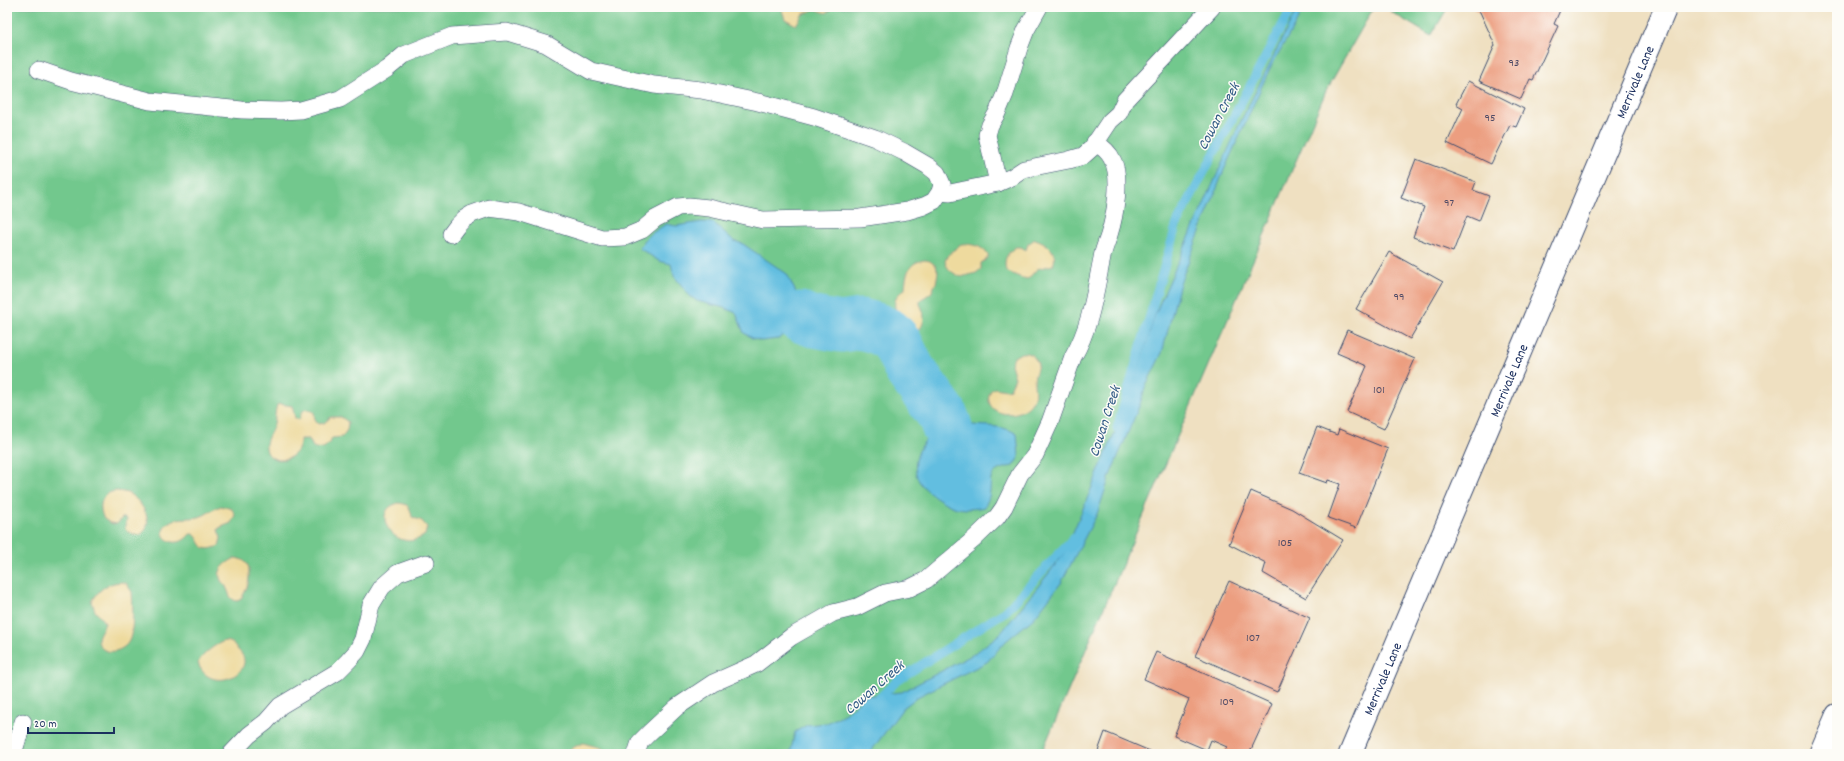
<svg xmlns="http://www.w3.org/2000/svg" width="1844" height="761" font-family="Dekko,sans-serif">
	<rect width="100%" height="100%" fill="#fdfcf7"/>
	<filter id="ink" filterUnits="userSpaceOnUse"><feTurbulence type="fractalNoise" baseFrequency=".025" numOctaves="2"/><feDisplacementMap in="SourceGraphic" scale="8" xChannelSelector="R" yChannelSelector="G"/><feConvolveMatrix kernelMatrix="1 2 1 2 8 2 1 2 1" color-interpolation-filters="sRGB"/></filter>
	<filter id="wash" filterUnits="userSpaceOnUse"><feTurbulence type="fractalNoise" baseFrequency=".012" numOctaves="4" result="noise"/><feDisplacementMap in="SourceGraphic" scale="16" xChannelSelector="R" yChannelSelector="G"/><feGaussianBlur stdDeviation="0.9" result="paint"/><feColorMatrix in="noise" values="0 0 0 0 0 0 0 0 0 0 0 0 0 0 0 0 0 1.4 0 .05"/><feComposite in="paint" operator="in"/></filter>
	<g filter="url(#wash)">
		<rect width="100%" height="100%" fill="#efe0c1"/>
		<g fill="#72c88d" stroke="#467c76">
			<polygon points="7,7 1374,7 1326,91 1041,754 7,754"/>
			<polygon points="1394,7 1448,7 1431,36 1391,12"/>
		</g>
		<g fill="#eeda9e" stroke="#84847e">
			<polygon points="781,7 835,7 826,13 815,9 802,15 796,25 785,19"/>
			<path d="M1035 239C1046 242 1059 252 1053 265L1037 269 1028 279C1019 278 1014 274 1006 271 1003 259 1007 253 1016 247H1021L1026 250 1028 244Z"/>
			<path d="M961 244C971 244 982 245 988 255V258L981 263V269L976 273 961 277C953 273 947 270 945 261L948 255Z"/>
			<path d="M925 260 930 261 936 266 938 272 936 283 931 293 920 300V304C924 312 926 320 920 329 907 330 890 312 896 298 898 294 902 291 905 289 906 274 908 262 925 260Z"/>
			<path d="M1021 353C1029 352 1035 356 1038 364 1037 370 1034 376 1034 382 1034 389 1036 393 1033 400 1028 413 1007 418 995 410 987 405 986 391 995 388L1006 390 1010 389 1015 378 1011 364 1014 357Z"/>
			<path d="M280 404 292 406 295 418 299 420 302 412 306 409 314 412 315 421 319 424 324 423 331 417H341L348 422 347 430 342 437 332 438C328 446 323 451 313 447L309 439H300C302 463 264 468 266 444 267 437 271 433 273 427 276 420 274 413 277 405Z"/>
			<path d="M118 491C123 492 127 492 131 495 143 503 156 525 140 535 134 535 129 533 125 528L127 519 125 518H122L117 524 110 523 104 519C97 505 102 491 118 491Z"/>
			<path d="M398 503C409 504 410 507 412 517L422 521 427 527 425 535C399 554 374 520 390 507 392 505 396 504 398 503Z"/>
			<path d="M221 506 232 509 235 515 231 523 219 528 218 530 221 538 219 546C199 554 203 543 194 534H190C174 555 148 530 174 520 182 517 191 519 199 517 207 515 213 508 221 506Z"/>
			<path d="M236 558 243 560 248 565C251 578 248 589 240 600L236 601C229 598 230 595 227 589 226 584 221 583 220 578 217 569 228 561 236 558Z"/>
			<path d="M121 582 126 583 132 592C133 604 134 632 129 641 123 653 100 657 98 640 98 634 103 629 105 623L95 611 92 602C99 589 107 583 121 582Z"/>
			<path d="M225 641C234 642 234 645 239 651 260 671 210 697 198 663 201 655 217 643 225 641Z"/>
			<polygon points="583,743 602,748 608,754 567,754 572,748"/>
		</g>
		<g fill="#62bee0" stroke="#3e769f">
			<polygon points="1298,7 1305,7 1270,68 1224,170 1180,283 1162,353 1146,385 1140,404 1111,473 1097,514 1061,583 1034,618 1006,641 987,662 919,696 903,708 869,754 790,754 795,732 807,725 827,723 846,713 865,696 902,692 974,654 1001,633 1064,554 1130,396 1155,314 1240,123"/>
			<polygon points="702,222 714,223 734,241 743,244 787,274 800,301 795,326 778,339 761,341 752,338 744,333 736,313 725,308 697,301 690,296 674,276 671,264 659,261 639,248 648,236 666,224 676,226"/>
			<path d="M965 424C983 427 1002 424 1017 434L1019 457 1013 466C977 471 999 487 984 507 975 509 963 510 954 507 943 503 922 489 918 479 910 462 922 438 938 430 946 426 956 425 965 424Z"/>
		</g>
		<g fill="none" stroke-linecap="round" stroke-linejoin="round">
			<g stroke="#62bee0" stroke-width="9">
				<polyline points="1117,428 1177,223 1292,7"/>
				<polyline points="875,702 899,679 1006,611 1074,537"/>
			</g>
			<polyline stroke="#62bee0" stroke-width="51" points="800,317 814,322 841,327 861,324 876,328 889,334 897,343 910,370 942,414 947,427"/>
		</g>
		<g id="blocks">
			<g fill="#ec9e80">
				<polygon points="1470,7 1561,8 1554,24 1558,26 1533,80 1530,79 1521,99 1479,81 1495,45 1480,12"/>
				<polygon points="1468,81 1524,109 1516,127 1510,125 1491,164 1447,143 1463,108 1456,104"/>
				<polygon points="1416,159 1476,182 1473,190 1489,196 1479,221 1467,216 1453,252 1413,237 1424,207 1401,198"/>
				<polygon points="1389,252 1443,282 1410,339 1356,309"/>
				<polygon points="1347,330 1415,359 1384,429 1347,412 1367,366 1337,353"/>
				<polygon points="1317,427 1337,435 1339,429 1388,449 1356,528 1328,518 1340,484 1328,480 1327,483 1299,473"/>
				<polygon points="1251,491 1292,509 1343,540 1306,598 1263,573 1266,563 1229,544"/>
				<polygon points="1229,581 1310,618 1277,692 1195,656"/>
				<polygon points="1156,652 1272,704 1249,754 1223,754 1227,747 1211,740 1207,750 1174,736 1189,699 1144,679"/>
				<polygon points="1105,732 1157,754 1097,754"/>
			</g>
		</g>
	</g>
	<g filter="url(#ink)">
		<use href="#blocks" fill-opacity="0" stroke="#3b4a6d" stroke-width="1"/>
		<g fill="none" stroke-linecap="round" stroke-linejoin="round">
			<g stroke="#3b4a6d" stroke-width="18">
				<g id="lane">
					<polyline points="39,70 71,81 150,101 242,110 281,111 301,110 340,99 387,69 404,55 452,36 507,32 546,44 591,71 654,85 701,90 758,102 814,117 875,138 904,152 928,166 937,173 942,184 940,192 934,201 924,206 907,211 860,218 763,220 709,208 689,206 678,207 655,219 642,230 625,237 602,238 519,212 489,208 472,214 464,219 457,226 451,234"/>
					<polyline points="998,183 1012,177 1024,169 1069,160 1083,156 1092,148 1110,121 1119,113 1125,100 1212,7"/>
					<polyline points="940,192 950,193 998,183 987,135 990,125 997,113 1005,94 1019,48 1026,30 1039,7"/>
					<polyline points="13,754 23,722"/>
					<polyline points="231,754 249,735 266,722 280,706 337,672 348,661 357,651 363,639 371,605 382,587 398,573 426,563"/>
					<path d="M636 754 640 742 650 732 677 707 713 683 756 664 791 637 833 613 857 607 885 593 910 588 926 580 973 540 997 517 1004 507 1020 474 1035 455 1050 422 1073 357C1091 326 1095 292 1102 258 1103 250 1107 242 1109 235 1115 216 1122 177 1112 159 1109 152 1101 146 1095 142"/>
				</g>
			</g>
			<g stroke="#3b4a6d" stroke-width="24">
				<g id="street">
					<path id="s1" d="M1350 754 1666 7"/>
					<polyline points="1820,754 1837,715"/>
				</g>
			</g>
			<use href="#lane" stroke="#fff" stroke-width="17"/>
			<use href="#street" stroke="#fff" stroke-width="22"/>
		</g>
	</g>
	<g text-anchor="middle" stroke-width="3" stroke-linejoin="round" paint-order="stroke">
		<g font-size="12" fill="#4f4b66">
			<text x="1514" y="66">93</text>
			<text x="1490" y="121">95</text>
			<text x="1449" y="206">97</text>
			<text x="1399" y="300">99</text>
			<text x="1379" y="393">101</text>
			<text x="1285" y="546">105</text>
			<text x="1253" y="641">107</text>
			<text x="1227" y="705">109</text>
		</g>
		<g font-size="14" fill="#1b2f5e" stroke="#fdfcf7">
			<text dy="5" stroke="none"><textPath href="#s1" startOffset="730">Merrivale Lane</textPath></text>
			<text dy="5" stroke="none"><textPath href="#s1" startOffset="406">Merrivale Lane</textPath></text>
			<text dy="5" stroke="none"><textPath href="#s1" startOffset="82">Merrivale Lane</textPath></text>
		</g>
		<g font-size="15" font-style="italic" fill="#305a85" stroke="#fdfcf7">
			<text transform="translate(1218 116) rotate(-62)" y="5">Cowan Creek</text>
			<text transform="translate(1104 421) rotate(-72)" y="5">Cowan Creek</text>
			<text transform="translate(874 687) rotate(-41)" y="5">Cowan Creek</text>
		</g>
	</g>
	<rect width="1844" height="761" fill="none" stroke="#fdfcf7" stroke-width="24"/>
	<path d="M28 727v6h86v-6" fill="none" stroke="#1b2f5e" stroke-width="2"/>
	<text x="34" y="727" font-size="12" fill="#1b2f5e" stroke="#fdfcf7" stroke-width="3" paint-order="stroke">20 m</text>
</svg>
